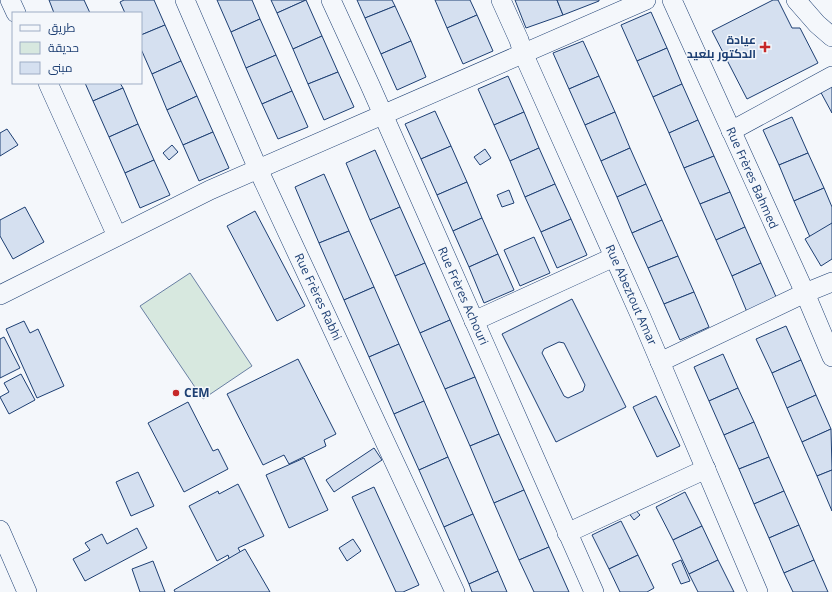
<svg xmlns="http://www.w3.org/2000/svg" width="832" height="592" font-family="'Open Sans',Cairo,sans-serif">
	<rect width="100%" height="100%" fill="#f4f7fb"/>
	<polygon fill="#d7e8df" stroke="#687fa3" points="190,273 252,366 203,399 140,306"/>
	<g fill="#d5e0f0" stroke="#1d3f73" fill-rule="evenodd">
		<polygon points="49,0 84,0 90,13 54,13"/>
		<polygon points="124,0 154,0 165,25 141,35 141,13 125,13 120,2"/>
		<polygon points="217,0 252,0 260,19 231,32"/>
		<polygon points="271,0 306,0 277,13"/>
		<polygon points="306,0 322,36 293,49 277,13"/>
		<polygon points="357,0 392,0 395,6 365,18"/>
		<polygon points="435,0 470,0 477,15 447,28"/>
		<polygon points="515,0 557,0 563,15 526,28"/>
		<polygon points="557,0 599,0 599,1 563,15"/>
		<polygon points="773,0 778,0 792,28 800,28 818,63 747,99 712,31"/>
		<polygon points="395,6 411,41 381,54 365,18"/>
		<polygon points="651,12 667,48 637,61 621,25"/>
		<polygon points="477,15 493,51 463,64 447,28"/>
		<polygon points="260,19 276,55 246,68 231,32"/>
		<polygon points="165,25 181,61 152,74 141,49 141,35"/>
		<polygon points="322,36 338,72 308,84 293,49"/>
		<polygon points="411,41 426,77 397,90 381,54"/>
		<polygon points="583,41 599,76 569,89 553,53"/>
		<polygon points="667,48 682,84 653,97 637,61"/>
		<polygon points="276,55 292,91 262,104 246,68"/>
		<polygon points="181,61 197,96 167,110 152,74"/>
		<polygon points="338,72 354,107 324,120 308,84"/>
		<polygon points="508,76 524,112 494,125 478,89"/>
		<polygon points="599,76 615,112 585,125 569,89"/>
		<polygon points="832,82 832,113 819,89"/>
		<polygon points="85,83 120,83 123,88 93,101"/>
		<polygon points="682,84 698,120 669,133 653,97"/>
		<polygon points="123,88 138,124 109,137 93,101"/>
		<polygon points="292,91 308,127 278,139 262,104"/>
		<polygon points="197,96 213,132 183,145 167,110"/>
		<polygon points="435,111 451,146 421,159 405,124"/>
		<polygon points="524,112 539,148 510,161 494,125"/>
		<polygon points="615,112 630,148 601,161 585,125"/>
		<polygon points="792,117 808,153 779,165 763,130"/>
		<polygon points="698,120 714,156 684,168 669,133"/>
		<polygon points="138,124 154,160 125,173 109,137"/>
		<polygon points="7,129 18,145 0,156 0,133"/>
		<polygon points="213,132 229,168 199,181 183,145"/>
		<polygon points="172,145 178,152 169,160 163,153"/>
		<polygon points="451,146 467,182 437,195 421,159"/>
		<polygon points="539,148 555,184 525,197 510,161"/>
		<polygon points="630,148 646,184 617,197 601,161"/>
		<polygon points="485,149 491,158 480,165 474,157"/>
		<polygon points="375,150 400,207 370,220 346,163"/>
		<polygon points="808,153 824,188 794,201 779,165"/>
		<polygon points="714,156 730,192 700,204 684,168"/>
		<polygon points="154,160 170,195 140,208 125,173"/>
		<polygon points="324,174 349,231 319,243 295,187"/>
		<polygon points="467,182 482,218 453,231 437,195"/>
		<polygon points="555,184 571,219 541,232 525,197"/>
		<polygon points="646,184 662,220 632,233 617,197"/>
		<polygon points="824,188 832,207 832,228 810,237 794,201"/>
		<polygon points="509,190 514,203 502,207 497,195"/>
		<polygon points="730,192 745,227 716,240 700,204"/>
		<polygon points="25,207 44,242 13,259 0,236 0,220"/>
		<polygon points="400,207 425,263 395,276 370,220"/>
		<polygon points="255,211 305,306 277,321 227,226"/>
		<polygon points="482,218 498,254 469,267 453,231"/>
		<polygon points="571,219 587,255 557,268 541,232"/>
		<polygon points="662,220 678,256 648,268 632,233"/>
		<polygon points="832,223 832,259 821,266 805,239"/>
		<polygon points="745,227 761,263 732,276 716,240"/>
		<polygon points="349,231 374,287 344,300 319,243"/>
		<polygon points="534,237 550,273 520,286 504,250"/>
		<polygon points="498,254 514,290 484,303 469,267"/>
		<polygon points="678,256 694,292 664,304 648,268"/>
		<polygon points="425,263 450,320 420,333 395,276"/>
		<polygon points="761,263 777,299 747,312 732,276"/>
		<polygon points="374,287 399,344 369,357 344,300"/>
		<polygon points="694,292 709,327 680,340 664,304"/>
		<path d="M572 299 626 407 556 442 502 334ZM559 342 564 343 585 385 583 391 568 398 564 396 542 353 544 349Z"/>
		<polygon points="450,320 475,377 445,389 420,333"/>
		<polygon points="24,321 30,333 38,329 64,386 37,398 6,329"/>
		<polygon points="786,326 801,360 772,373 756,339"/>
		<polygon points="4,337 20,368 0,378 0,339"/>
		<polygon points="399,344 424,401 394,414 369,357"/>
		<polygon points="723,354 738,388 709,401 694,367"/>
		<polygon points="298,359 336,434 324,440 326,446 289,464 284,455 263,465 227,394"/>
		<polygon points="801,360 816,395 787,408 772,373"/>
		<polygon points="21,374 35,400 9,414 0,397 9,392 4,383"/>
		<polygon points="475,377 499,434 470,446 445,389"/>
		<polygon points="738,388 754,422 724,435 709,401"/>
		<polygon points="816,395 831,429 802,442 787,408"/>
		<polygon points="656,396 680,446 657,457 633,407"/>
		<polygon points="424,401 448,457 419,470 394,414"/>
		<polygon points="188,402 213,451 218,449 228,469 184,492 148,423"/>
		<polygon points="754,422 769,457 739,469 724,435"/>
		<polygon points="831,429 832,470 817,476 802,442"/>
		<polygon points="499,434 524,490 494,503 470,446"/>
		<polygon points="374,448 382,460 334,492 326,480"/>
		<polygon points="448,457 473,514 444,527 419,470"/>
		<polygon points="769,457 784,491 754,504 739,469"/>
		<polygon points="304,458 328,510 289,528 266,475"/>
		<polygon points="832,470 832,511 817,476"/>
		<polygon points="138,472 154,506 131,516 116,482"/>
		<polygon points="238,484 264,536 238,548 242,555 230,561 228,555 217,561 189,506 218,491 219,494"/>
		<polygon points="374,487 419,585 403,592 396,592 352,497"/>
		<polygon points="524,490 549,547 519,560 494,503"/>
		<polygon points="784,491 799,525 769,538 754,504"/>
		<polygon points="685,492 702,526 673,540 656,507"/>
		<polygon points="634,508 640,515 634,520 628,512"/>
		<polygon points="473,514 498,571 469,584 444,527"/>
		<polygon points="621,521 638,555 609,569 592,535"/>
		<polygon points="799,525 814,560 784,573 769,538"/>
		<polygon points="702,526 718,560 689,574 673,540"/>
		<polygon points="137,528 147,548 85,581 73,559 90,550 85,543 102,534 107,544"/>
		<polygon points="353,539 361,551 347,561 339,548"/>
		<polygon points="549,547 569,592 534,592 519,560"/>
		<polygon points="245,549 270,592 175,592 174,590"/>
		<polygon points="638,555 654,588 647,592 620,592 609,569"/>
		<polygon points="681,560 690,581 681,584 672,564"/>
		<polygon points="718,560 734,592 698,592 689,574"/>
		<polygon points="814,560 828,592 793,592 784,573"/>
		<polygon points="153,561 165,592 140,592 132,569"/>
		<polygon points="498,571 507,592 472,592 469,584"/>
	</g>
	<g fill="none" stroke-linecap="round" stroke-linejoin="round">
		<g stroke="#1d3f73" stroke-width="20">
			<g id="minor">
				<polyline points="10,0 16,13"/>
				<polyline points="185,0 258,169 455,592"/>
				<polyline points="331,0 370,85 594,592"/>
				<polyline points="501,0 519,40 523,53 641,317 758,592"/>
				<polyline points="672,0 805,293 832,357"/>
				<polyline points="796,0 817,24 832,37"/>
				<polyline points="48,83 117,236"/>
				<polyline points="731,131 832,76"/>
				<polyline points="0,295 210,190 646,0"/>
				<polyline points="474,321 614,257"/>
				<polyline points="660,362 805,293 832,282"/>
				<polyline points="0,530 27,592"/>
				<polyline points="567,533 706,469"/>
			</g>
		</g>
		<use href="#minor" stroke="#f4f7fb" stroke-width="19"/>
	</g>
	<g fill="#c62828" stroke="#f4f7fb" stroke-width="1.5">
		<path d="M763 41h4v4h4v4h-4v4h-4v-4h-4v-4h4z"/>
		<circle cx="176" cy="393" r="4"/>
	</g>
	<g text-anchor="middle" stroke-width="3" stroke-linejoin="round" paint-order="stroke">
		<g font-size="12" font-weight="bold" fill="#1d3f73" stroke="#f4f7fb" text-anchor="end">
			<text x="756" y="44">عيادة<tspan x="756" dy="14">الدكتور بلعيد</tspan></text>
			<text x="184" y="397" text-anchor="start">CEM</text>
		</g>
		<g font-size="12" fill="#1d3f73" stroke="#f4f7fb">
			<text transform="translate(752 178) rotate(66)" y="4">Rue Frères Bahmed</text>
			<text transform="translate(631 295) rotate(66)" y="4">Rue Abeztout Amar</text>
			<text transform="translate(463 296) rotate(66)" y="4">Rue Frères Achouri</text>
			<text transform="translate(318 297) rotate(65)" y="4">Rue Frères Rabhi</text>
		</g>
	</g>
	<rect x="12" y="12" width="130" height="72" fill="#f4f7fb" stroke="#9eadc5"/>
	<rect x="20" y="25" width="20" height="6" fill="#f4f7fb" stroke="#9eadc5"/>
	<text x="48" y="32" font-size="12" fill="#1d3f73">طريق</text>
	<rect x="20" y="42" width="20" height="12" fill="#d7e8df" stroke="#9eadc5"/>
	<text x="48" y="52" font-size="12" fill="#1d3f73">حديقة</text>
	<rect x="20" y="62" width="20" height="12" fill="#d5e0f0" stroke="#9eadc5"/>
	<text x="48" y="72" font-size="12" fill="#1d3f73">مبنى</text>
</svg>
